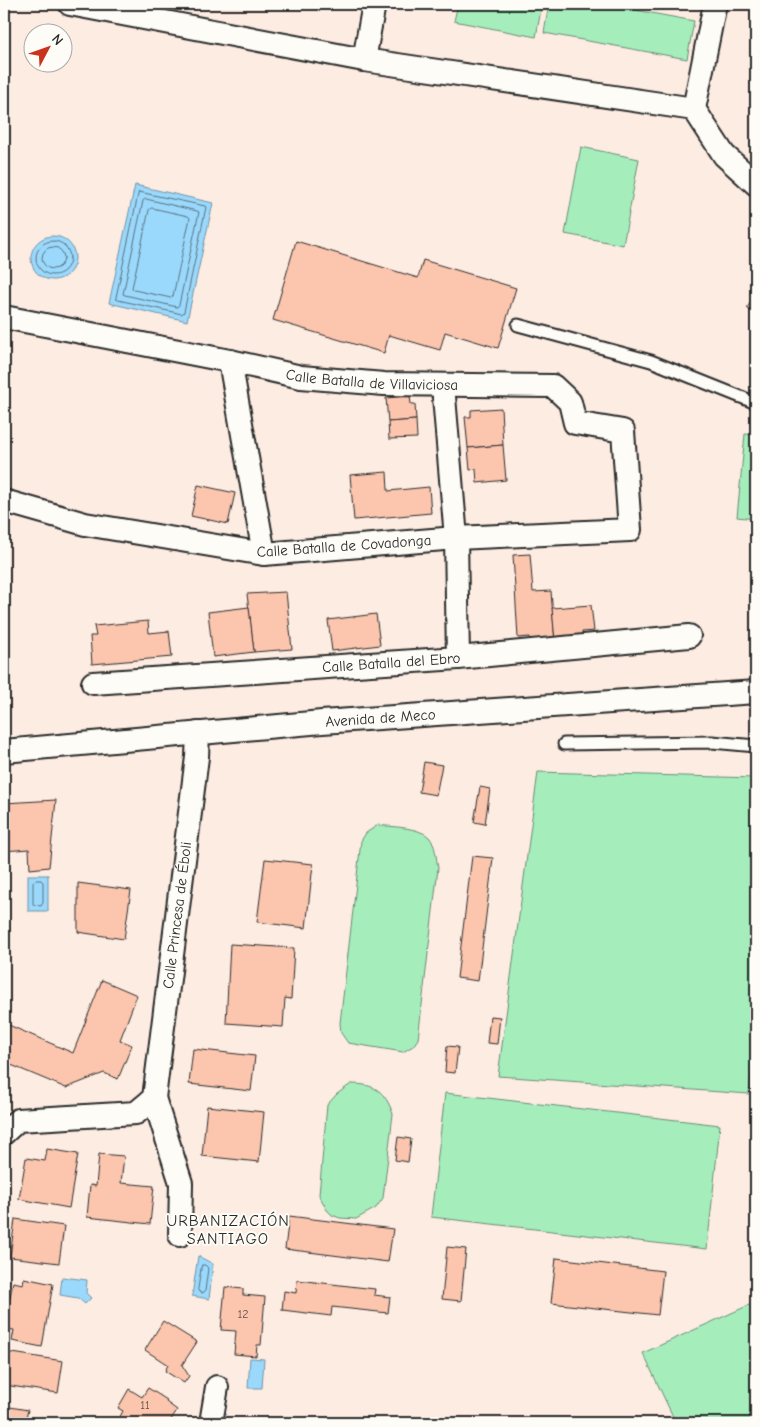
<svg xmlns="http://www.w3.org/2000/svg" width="760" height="1427" font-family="'Comic Neue',sans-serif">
	<rect width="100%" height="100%" fill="#fdece1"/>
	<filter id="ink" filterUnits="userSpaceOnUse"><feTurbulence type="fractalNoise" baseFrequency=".02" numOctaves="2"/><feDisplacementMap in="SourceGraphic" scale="10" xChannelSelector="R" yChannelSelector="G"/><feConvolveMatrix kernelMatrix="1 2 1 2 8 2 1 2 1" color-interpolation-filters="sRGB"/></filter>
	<g filter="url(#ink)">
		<g fill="#a5eebc" stroke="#688c74">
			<polygon points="458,4 542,4 536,37 454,21"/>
			<polygon points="549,4 603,4 694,21 687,59 544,33"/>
			<polygon points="581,147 639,159 623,245 565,234"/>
			<polygon points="745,434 756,435 756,519 737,517"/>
			<polygon points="538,772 756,778 756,1038 755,1039 749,1094 498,1076"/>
			<path d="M378 825C392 827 419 827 429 837 436 845 436 858 438 868L418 1039 413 1046 403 1052 348 1043 341 1033 340 1023 361 841 366 833Z"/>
			<path d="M351 1084C375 1084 385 1091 393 1114L383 1198 376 1208 356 1219 340 1218 332 1215 327 1210 319 1195 327 1105 337 1094Z"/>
			<polygon points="445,1093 720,1125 707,1249 431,1217"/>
			<polygon points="756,1302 756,1423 676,1423 643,1353"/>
		</g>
		<g fill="#9bd9fc" stroke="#6e93a8">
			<polygon points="135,185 213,203 187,321 109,303"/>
			<circle cx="53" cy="258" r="22"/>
			<rect x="28" y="875" width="20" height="36"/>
			<polygon points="198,1256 213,1264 209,1299 192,1296"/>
			<polygon points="62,1277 87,1280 86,1293 91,1298 85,1304 78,1298 60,1295"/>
			<polygon points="250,1358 264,1359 262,1388 248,1388"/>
		</g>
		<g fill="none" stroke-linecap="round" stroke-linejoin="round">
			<g stroke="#58717f" stroke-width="1">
				<polygon points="139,192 205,206 206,207 184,312 182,314 118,300 116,299"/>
				<polygon points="146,199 197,211 199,212 179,305 177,307 125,295 123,294 143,201"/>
				<polygon points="152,208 188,216 190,218 173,296 171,298 134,290 132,288 149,210"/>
				<circle cx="53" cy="258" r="17"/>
				<circle cx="53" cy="258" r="11"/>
				<polygon points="36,880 41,880 43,882 43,903 41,906 35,905 33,904 33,882"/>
				<polygon points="202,1265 205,1265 208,1268 205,1291 203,1293 199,1292 198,1290"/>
			</g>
		</g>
		<g fill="#fcc5ae" stroke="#2b2b2b">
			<polygon points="296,241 418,278 423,260 516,288 498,348 445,332 440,350 389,335 384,353 273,320"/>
			<polygon points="756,294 756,315 747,308"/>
			<polygon points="410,396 411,404 415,404 416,420 388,422 386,398"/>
			<polygon points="501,408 503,445 468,448 465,417 471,417 471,410"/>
			<polygon points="416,420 417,438 389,439 388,422"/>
			<polygon points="503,445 506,480 477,483 476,469 470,470 468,448"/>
			<polygon points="387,472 388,491 429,487 431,513 354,520 350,475"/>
			<polygon points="198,485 235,493 228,524 191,516"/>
			<polygon points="530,554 533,592 551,591 555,642 530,643 530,637 518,638 513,555"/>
			<polygon points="286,592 292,649 254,652 247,594"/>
			<polygon points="591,605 594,631 582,632 582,638 555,642 552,608"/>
			<polygon points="249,607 254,652 213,657 208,612"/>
			<polygon points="376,614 380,645 332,651 328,620"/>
			<polygon points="148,621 149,633 169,631 172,657 92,664 90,636 96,636 94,626"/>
			<polygon points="424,762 442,765 436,795 419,792"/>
			<polygon points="480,787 490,789 485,824 474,822"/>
			<polygon points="56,800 49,867 30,869 29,849 4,851 4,803"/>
			<polygon points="472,856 493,858 478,981 457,978"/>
			<polygon points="265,859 313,864 306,928 257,922"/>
			<polygon points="78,883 131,890 124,939 78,932"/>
			<polygon points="230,944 294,948 291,999 285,998 283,1027 226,1023"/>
			<polygon points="102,980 137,995 120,1040 132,1045 118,1079 104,1073 66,1088 4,1062 4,1023 73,1053"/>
			<polygon points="490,1016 500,1017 497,1044 487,1043"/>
			<polygon points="447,1046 458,1047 455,1073 445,1072"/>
			<polygon points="193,1049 255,1056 251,1091 189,1084"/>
			<polygon points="207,1106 264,1112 259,1162 202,1156"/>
			<polygon points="398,1137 411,1139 408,1162 395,1160"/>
			<polygon points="47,1149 78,1154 69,1208 19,1199 26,1158 45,1161"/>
			<polygon points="99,1154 124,1156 121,1183 154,1186 150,1224 87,1217 90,1185 96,1186"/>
			<polygon points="289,1216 393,1229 388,1262 285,1249"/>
			<polygon points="15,1219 64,1226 59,1263 10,1257"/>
			<polygon points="447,1247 466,1249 461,1301 442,1299"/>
			<polygon points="556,1258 663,1271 658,1315 551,1303"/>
			<polygon points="24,1278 53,1284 42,1347 12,1341 14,1330 4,1329 4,1306 8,1307 13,1282 23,1284"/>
			<polygon points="297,1280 375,1289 374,1295 390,1297 388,1313 332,1307 331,1316 282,1310 284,1291 296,1293"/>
			<polygon points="225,1287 243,1289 243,1295 265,1297 261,1345 257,1345 256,1356 234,1354 236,1331 221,1330"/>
			<polygon points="163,1321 197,1342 182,1365 189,1376 184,1383 165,1371 168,1365 145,1350"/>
			<polygon points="6,1352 63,1361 58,1393 4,1385 4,1365"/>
			<polygon points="148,1388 167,1400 166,1402 177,1410 169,1423 166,1422 165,1423 119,1423 117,1422 123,1411 118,1408 129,1389 142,1397"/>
			<polygon points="4,1406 28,1410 26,1418 52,1423 4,1423"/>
		</g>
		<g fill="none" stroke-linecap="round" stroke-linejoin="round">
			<g stroke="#2b2b2b" stroke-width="15">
				<g id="service">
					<polyline points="518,325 651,361 756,403"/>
					<polyline points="564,744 712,742 756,746"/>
				</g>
			</g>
			<g stroke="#2b2b2b" stroke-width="26">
				<g id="minor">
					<polyline points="70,4 364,60"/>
					<polyline points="374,4 364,60 694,109"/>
					<polyline points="715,4 694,109 724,155 756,184"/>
					<path id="s1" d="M4 317 230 361 301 377 384 384 553 386 570 402 575 423 623 431 630 530 456 538 264 554 85 524 4 501"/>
					<polyline points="230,361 264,554"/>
					<polyline points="443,385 456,538 458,658"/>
					<path id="s2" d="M93 683 458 658 689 636"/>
					<path id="s3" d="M4 751 322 722 756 692"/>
					<polyline points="154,1098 181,1183 180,1235"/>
					<path id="s4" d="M4 1133 18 1120 136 1113 154 1098 197 757 198 733"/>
					<polyline points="211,1423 217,1387"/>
				</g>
			</g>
			<use href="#service" stroke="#fdfcf7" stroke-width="11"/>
			<use href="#minor" stroke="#fdfcf7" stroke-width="22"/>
		</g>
	</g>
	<g text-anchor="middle" stroke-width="4" stroke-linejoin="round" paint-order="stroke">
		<g font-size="12" fill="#5f524c">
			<text x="243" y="1318">12</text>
			<text x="145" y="1409">11</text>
		</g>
		<g font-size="15" fill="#2b2b2b" stroke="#fdfcf7">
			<text dy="5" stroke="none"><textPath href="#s1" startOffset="374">Calle Batalla de Villaviciosa</textPath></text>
			<text transform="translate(344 546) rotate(-4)" y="5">Calle Batalla de Covadonga</text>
			<text dy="5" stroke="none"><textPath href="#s2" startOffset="299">Calle Batalla del Ebro</textPath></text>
			<text dy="5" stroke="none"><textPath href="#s3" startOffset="378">Avenida de Meco</textPath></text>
			<text dy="5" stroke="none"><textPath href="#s4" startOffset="345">Calle Princesa de Éboli</textPath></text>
		</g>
		<g font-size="16" letter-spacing="1" fill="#2b2b2b" stroke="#fdfcf7">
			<text x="228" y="1226">URBANIZACIÓN<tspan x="228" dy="18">SANTIAGO</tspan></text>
		</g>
	</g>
	<rect width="760" height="1427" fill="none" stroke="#fdfcf7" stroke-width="20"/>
	<rect x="10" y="10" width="740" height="1407" fill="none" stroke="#2b2b2b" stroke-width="2" filter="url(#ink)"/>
	<g transform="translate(48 48) rotate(49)"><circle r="24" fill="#fdfcf7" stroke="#a9a8a5"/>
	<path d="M0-4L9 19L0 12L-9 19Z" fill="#c8321e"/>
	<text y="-8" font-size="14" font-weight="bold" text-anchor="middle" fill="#2b2b2b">N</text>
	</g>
</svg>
